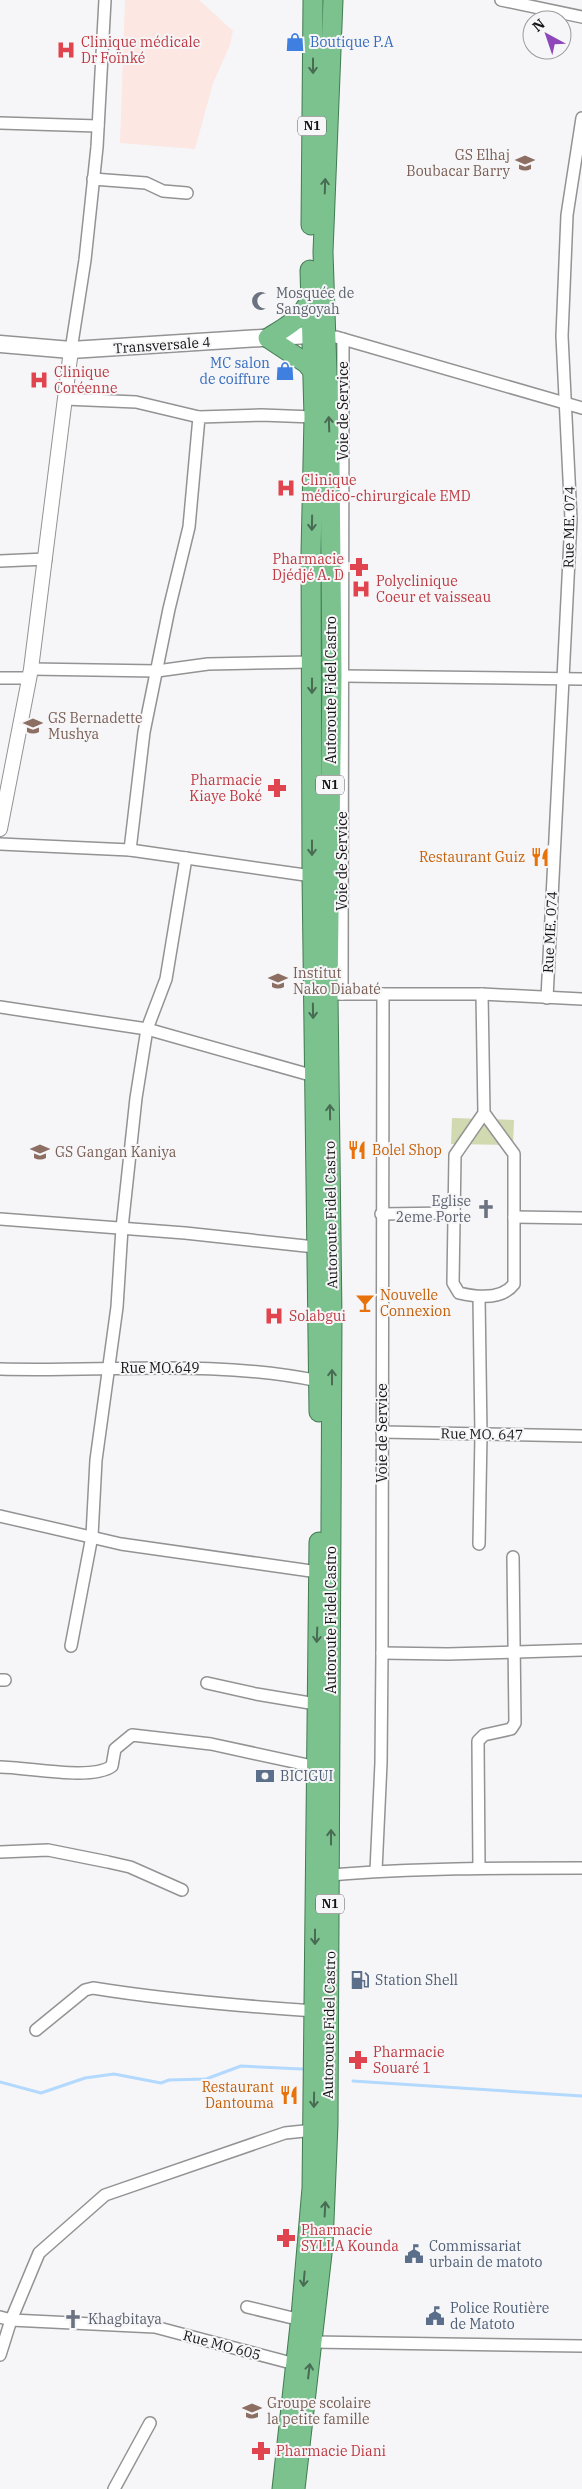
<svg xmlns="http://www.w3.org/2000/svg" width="582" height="2489" font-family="'IBM Plex Serif',serif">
	<rect width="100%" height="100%" fill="#f6f6f8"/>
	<polygon fill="#fce7e2" points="125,0 199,0 233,31 230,45 213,83 195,149 120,143"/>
	<polygon fill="#d0d9af" points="452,1118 514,1120 513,1145 451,1144"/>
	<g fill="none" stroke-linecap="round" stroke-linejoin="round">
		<g stroke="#b3d9fe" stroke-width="3">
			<polyline points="353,2081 582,2096"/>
			<polyline points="0,2082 41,2093 85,2078 114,2074 161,2083 169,2080 206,2079 241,2066 302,2069"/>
		</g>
		<g stroke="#939394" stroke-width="14">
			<g id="minor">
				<polyline points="501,0 582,17"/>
				<polyline points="0,123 98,126"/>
				<polyline points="93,179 146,183 163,191 187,193"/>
				<polyline points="336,337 582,408"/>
				<polyline points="71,350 85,260 97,147 105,0"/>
				<polyline points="65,399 136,402 199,417"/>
				<polyline points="0,561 46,559"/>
				<polyline points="31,669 157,671 208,664 312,662"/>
				<polyline points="343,676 582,679"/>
				<polyline points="0,678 29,678"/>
				<polyline points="0,844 130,850 312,876"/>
				<polyline points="130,850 144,732 169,609 189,527 199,417 261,415 314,417"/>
				<polyline points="336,994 482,994 582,999"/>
				<polyline points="342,994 343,339"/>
				<path d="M482 994 484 1113 514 1154V1284C502 1300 476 1297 459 1293L453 1283 455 1155 484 1113"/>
				<polyline points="547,998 571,519 562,336 567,215 582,118"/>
				<polyline points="0,1007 147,1029 314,1076"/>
				<polyline points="381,1214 454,1213"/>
				<polyline points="514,1217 582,1218"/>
				<polyline points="0,1219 185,1233 315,1247"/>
				<path d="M0 1369C107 1372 213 1359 319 1381"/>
				<polyline points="382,1432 582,1436"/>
				<polyline points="0,1516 121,1544 318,1572"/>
				<polyline points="479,1544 481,1435 479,1297"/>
				<polyline points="71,1646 92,1536 96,1460 117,1307 122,1228 136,1098 147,1029 166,979 186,858"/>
				<polyline points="382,1653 448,1654 582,1650"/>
				<polyline points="0,1680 5,1680"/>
				<polyline points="207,1683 256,1694 316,1704"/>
				<path d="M0 1767C27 1767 92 1781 112 1766L115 1749 132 1735 211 1744 317 1767"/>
				<polyline points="0,1852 48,1850 108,1862 130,1867 182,1890"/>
				<polyline points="479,1868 478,1741 484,1735 511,1729 515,1723 513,1557"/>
				<polyline points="376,1871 381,1763 382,1653 383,994"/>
				<path d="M331 1875C414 1868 498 1868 582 1868"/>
				<path d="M36 2030 85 1990 93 1988C167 2000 240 2006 315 2011"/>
				<polyline points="247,2307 301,2320"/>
				<polyline points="0,2317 11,2320 155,2327 295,2364"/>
				<polyline points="312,2342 582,2346"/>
				<polyline points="0,2355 11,2320 39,2253 105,2195 285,2133 314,2130"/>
				<polyline points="114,2489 150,2423"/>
			</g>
		</g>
		<g stroke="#939394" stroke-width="16">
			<polyline id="tertiary" points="0,829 31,669 71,350"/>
		</g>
		<g stroke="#939394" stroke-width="19">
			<polyline id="secondary" points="0,344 71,350 324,334"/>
		</g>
		<g stroke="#427b52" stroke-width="21">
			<g id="trunk">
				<polyline points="311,225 313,0"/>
				<polyline points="310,270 314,417 311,553 312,876 319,1412"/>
				<path d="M310 300C301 319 286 327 268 338L306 363 312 370"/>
				<polyline points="282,2489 301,2316 312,2188 319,1542"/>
				<polyline points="295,2489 323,2245 328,2124 332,1318 328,994 332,675 330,461 323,252 333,0"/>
			</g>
		</g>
		<use href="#minor" stroke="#fff" stroke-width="11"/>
		<use href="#tertiary" stroke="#fff" stroke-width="14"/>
		<use href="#secondary" stroke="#fff" stroke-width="16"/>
		<use href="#trunk" stroke="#7bc28f" stroke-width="19"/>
	</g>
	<defs><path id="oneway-shaft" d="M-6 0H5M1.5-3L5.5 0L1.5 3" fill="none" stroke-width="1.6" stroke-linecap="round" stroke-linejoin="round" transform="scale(1.25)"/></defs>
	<g stroke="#486b52">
		<use href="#oneway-shaft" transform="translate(313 66) rotate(90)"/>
		<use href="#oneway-shaft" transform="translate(325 186) rotate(-88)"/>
		<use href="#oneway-shaft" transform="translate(329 424) rotate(-92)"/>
		<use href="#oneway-shaft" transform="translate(312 523) rotate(91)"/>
		<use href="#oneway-shaft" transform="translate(312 686) rotate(90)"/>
		<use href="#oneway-shaft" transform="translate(312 848) rotate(90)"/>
		<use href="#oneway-shaft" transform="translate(313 1011) rotate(89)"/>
		<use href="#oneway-shaft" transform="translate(330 1112) rotate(-91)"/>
		<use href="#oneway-shaft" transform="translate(332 1377) rotate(-90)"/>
		<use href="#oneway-shaft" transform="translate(317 1635) rotate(92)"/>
		<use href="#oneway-shaft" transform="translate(331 1837) rotate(-90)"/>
		<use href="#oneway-shaft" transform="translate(315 1937) rotate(90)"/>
		<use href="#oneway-shaft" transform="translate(314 2100) rotate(91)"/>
		<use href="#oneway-shaft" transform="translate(325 2209) rotate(-87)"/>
		<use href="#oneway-shaft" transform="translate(304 2279) rotate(95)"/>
		<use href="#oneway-shaft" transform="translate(309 2371) rotate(-83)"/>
	</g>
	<defs>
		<g id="shop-bare" transform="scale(1.5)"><path d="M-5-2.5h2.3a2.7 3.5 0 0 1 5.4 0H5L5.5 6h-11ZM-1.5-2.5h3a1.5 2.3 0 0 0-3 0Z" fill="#3f7fe0" stroke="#f6f6f8" stroke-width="2.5" paint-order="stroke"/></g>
		<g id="hospital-bare" transform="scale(1.5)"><path d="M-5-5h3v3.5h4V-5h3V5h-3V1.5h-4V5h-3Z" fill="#e0444e" stroke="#f6f6f8" stroke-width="2.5" paint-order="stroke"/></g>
		<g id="school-bare" transform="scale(1.5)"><path d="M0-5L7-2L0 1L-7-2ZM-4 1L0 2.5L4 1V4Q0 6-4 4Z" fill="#8d6e63" stroke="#f6f6f8" stroke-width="2.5" paint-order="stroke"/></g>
		<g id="mosque-bare" transform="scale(1.5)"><path d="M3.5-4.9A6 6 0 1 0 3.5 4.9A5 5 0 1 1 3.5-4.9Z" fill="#6b7280" stroke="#f6f6f8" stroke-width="2.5" paint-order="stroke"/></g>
		<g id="pharmacy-bare" transform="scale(1.5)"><path d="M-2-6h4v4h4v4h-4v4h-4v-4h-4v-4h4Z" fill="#e0444e" stroke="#f6f6f8" stroke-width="2.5" paint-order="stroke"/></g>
		<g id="restaurant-bare" transform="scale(1.5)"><path d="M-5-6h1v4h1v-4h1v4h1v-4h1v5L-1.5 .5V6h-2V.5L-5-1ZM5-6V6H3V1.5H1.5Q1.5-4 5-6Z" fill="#e8710a" stroke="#f6f6f8" stroke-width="2.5" paint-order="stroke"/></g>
		<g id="university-bare" transform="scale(1.5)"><path d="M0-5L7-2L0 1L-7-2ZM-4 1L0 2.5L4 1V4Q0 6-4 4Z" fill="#8d6e63" stroke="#f6f6f8" stroke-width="2.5" paint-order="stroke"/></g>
		<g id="church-bare" transform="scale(1.5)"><path d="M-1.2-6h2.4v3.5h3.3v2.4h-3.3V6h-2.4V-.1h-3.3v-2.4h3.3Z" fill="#6b7280" stroke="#f6f6f8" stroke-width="2.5" paint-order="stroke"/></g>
		<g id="bar-bare" transform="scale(1.5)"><path d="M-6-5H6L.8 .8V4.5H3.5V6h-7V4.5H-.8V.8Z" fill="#e8710a" stroke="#f6f6f8" stroke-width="2.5" paint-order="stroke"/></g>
		<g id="bank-bare" transform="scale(1.5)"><path d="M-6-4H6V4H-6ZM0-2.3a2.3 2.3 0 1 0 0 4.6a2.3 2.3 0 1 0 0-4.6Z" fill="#5c6f8a" stroke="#f6f6f8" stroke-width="2.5" paint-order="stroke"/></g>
		<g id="fuel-bare" transform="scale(1.5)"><path d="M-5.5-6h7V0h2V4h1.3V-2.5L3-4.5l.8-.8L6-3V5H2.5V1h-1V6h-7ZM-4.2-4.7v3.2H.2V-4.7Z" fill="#5c6f8a" stroke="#f6f6f8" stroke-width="2.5" paint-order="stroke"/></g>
		<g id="civic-bare" transform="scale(1.5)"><path d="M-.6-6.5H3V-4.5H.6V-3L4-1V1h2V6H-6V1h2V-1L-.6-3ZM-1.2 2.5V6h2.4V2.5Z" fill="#5c6f8a" stroke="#f6f6f8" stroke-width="2.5" paint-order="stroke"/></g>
	</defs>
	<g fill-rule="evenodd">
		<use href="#shop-bare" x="295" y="42"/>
		<use href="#hospital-bare" x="66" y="50"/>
		<use href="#school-bare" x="525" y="163"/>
		<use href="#mosque-bare" x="261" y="301"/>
		<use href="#shop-bare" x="285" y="371"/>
		<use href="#hospital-bare" x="39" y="380"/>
		<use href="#hospital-bare" x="286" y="488"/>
		<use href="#pharmacy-bare" x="359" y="567"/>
		<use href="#hospital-bare" x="361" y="589"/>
		<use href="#school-bare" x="33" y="726"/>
		<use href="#pharmacy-bare" x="277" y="788"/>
		<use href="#restaurant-bare" x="540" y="857"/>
		<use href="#university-bare" x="278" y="981"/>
		<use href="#restaurant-bare" x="357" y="1150"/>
		<use href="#school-bare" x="40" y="1152"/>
		<use href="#church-bare" x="486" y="1209"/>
		<use href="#bar-bare" x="365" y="1303"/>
		<use href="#hospital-bare" x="274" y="1316"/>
		<use href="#bank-bare" x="265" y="1776"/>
		<use href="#fuel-bare" x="360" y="1980"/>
		<use href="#pharmacy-bare" x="358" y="2060"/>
		<use href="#restaurant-bare" x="289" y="2095"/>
		<use href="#pharmacy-bare" x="286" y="2238"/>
		<use href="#civic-bare" x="414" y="2254"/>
		<use href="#civic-bare" x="435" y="2316"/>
		<use href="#church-bare" x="73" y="2319"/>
		<use href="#school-bare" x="252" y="2411"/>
		<use href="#pharmacy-bare" x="261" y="2451"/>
	</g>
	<g text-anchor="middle" stroke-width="4" stroke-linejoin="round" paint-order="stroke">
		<g fill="#f6f6f8" stroke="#585858" stroke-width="1">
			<rect x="298" y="116.5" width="28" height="19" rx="4"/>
			<rect x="316" y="775.5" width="28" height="19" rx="4"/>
			<rect x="316" y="1894.5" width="28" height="19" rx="4"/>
		</g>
		<g font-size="12" font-weight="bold" fill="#141414">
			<text x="312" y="130">N1</text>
			<text x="330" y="789">N1</text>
			<text x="330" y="1908">N1</text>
		</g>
		<g font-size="14" fill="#be3a42" stroke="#f6f6f8" text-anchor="start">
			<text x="81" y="47">Clinique médicale<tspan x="81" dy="16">Dr Foïnké</tspan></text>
			<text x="54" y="377">Clinique<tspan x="54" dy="16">Coréenne</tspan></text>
			<text x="301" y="485">Clinique<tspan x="301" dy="16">médico-chirurgicale EMD</tspan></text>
			<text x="344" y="564" text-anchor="end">Pharmacie<tspan x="344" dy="16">Djédjé A. D</tspan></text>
			<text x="376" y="586">Polyclinique<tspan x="376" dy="16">Coeur et vaisseau</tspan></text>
			<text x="262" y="785" text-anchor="end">Pharmacie<tspan x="262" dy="16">Kiaye Boké</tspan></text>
			<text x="289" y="1321">Solabgui</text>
			<text x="373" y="2057">Pharmacie<tspan x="373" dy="16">Souaré 1</tspan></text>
			<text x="301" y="2235">Pharmacie<tspan x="301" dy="16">SYLLA Kounda</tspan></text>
			<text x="276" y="2456">Pharmacie Diani</text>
		</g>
		<g font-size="14" fill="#366cbe" stroke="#f6f6f8" text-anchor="start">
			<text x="310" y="47">Boutique P.A</text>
			<text x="270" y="368" text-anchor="end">MC salon<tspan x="270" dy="16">de coiffure</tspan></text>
		</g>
		<g font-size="14" fill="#785e54" stroke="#f6f6f8" text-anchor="start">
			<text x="510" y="160" text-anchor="end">GS Elhaj<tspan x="510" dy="16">Boubacar Barry</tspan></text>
			<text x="48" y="723">GS Bernadette<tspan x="48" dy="16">Mushya</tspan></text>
			<text x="293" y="978">Institut<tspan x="293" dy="16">Nako Diabaté</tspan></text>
			<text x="55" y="1157">GS Gangan Kaniya</text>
			<text x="267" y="2408">Groupe scolaire<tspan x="267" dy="16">la petite famille</tspan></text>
		</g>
		<g font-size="14" fill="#5b616d" stroke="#f6f6f8" text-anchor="start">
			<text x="276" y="298">Mosquée de<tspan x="276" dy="16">Sangoyah</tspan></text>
			<text x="471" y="1206" text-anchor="end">Eglise<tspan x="471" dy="16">2eme Porte</tspan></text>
			<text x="88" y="2324">Khagbitaya</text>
		</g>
		<g font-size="14" fill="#141414" stroke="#f6f6f8">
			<text transform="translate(162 345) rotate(-4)" y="5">Transversale 4</text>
			<text transform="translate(343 411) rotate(-90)" y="5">Voie de Service</text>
			<text transform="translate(569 527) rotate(-89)" y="5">Rue ME. 074</text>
			<text transform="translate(331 690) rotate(-90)" y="5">Autoroute Fidel Castro</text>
			<text transform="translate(342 861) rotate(-90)" y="5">Voie de Service</text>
			<text transform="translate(550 932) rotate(-87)" y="5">Rue ME. 074</text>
			<text transform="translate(331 1215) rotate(-91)" y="5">Autoroute Fidel Castro</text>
			<text x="160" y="1373">Rue MO.649</text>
			<text transform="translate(382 1433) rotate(-90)" y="5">Voie de Service</text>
			<text transform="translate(482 1434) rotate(1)" y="5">Rue MO. 647</text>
			<text transform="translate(331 1620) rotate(-90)" y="5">Autoroute Fidel Castro</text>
			<text transform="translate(329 2025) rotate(-89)" y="5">Autoroute Fidel Castro</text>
			<text transform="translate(222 2345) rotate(15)" y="5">Rue MO 605</text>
		</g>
		<g font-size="14" fill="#c56008" stroke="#f6f6f8" text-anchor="end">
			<text x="525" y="862">Restaurant Guiz</text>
			<text x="372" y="1155" text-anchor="start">Bolel Shop</text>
			<text x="380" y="1300" text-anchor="start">Nouvelle<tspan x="380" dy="16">Connexion</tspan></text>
			<text x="274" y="2092">Restaurant<tspan x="274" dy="16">Dantouma</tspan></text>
		</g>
		<g font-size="14" fill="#4e5e75" stroke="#f6f6f8" text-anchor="start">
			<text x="280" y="1781">BICIGUI</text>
			<text x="375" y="1985">Station Shell</text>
			<text x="429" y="2251">Commissariat<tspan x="429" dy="16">urbain de matoto</tspan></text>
			<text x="450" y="2313">Police Routière<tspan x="450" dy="16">de Matoto</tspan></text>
		</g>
	</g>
	<g transform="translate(547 35) rotate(320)"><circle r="24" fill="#f6f6f8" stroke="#9c9c9d"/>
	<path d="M0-4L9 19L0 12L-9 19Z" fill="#8d47ba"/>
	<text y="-8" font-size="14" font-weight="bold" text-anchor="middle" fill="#141414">N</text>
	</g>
</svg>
